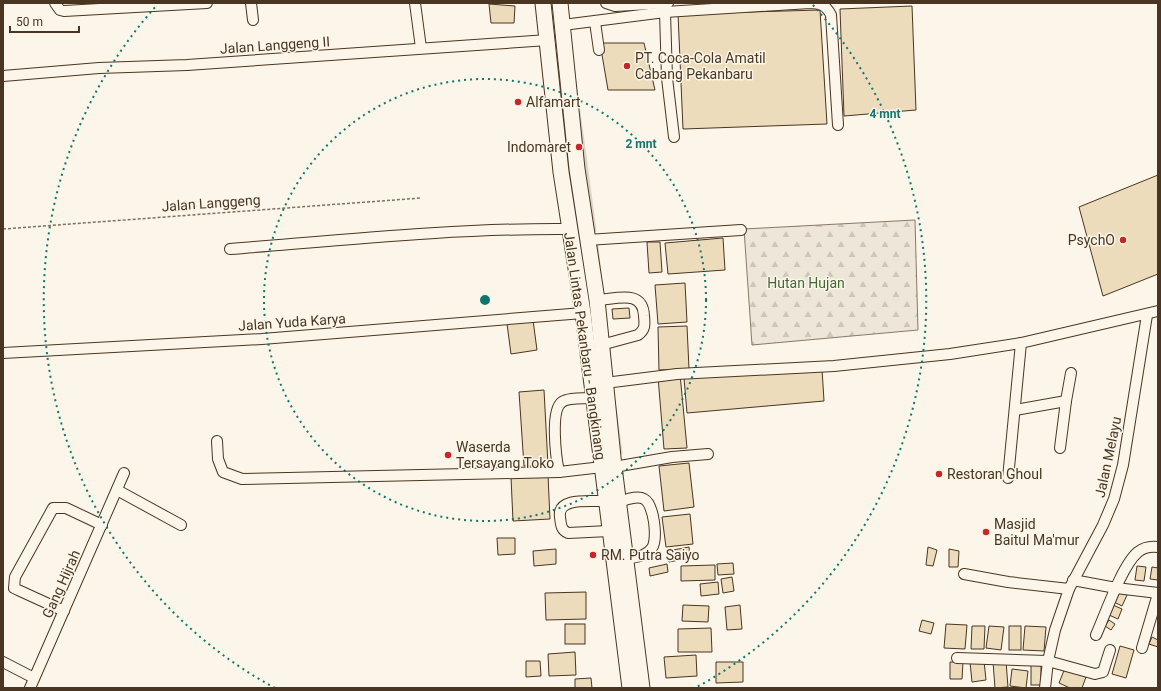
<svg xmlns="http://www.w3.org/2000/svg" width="1161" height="691" font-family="Roboto,sans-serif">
	<defs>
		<pattern id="forest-firs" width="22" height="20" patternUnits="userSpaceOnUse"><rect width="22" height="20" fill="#ede6d9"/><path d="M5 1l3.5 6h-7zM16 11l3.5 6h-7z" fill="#cdc6ba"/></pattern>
	</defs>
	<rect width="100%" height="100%" fill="#fbf6e9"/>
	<polygon fill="url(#forest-firs)" stroke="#887966" points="915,220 918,330 752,345 744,229"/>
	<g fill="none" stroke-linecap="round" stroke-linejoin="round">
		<g stroke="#dcd4c6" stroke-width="3">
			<polyline points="575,82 595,231"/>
			<polyline points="597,246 600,274"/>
			<polyline points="615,407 621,453"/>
		</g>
	</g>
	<g fill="#ecdcbc" stroke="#4a3520">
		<polygon points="489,4 515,6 514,23 491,23"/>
		<polygon points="912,6 916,110 844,116 840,9"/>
		<polygon points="820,10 827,124 683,129 678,14"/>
		<polygon points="600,43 644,43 655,90 608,90"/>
		<polygon points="1158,175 1158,274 1103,296 1079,207"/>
		<polygon points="723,238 725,270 668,274 665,243"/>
		<polygon points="647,242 660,242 662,272 649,273"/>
		<polygon points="685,283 687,322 658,324 655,285"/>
		<polygon points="629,308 630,318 613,319 612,309"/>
		<polygon points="533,320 537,350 511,354 507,324"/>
		<polygon points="687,326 689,369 659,370 658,327"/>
		<polygon points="822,369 824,401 687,413 684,378"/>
		<polygon points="680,374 687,448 664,449 658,377"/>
		<polygon points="544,390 548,465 524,466 519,392"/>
		<polygon points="689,463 694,507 664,511 659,466"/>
		<polygon points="548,475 550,519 513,521 511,477"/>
		<polygon points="690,514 693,544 666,547 662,517"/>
		<polygon points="497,538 515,538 515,554 498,555"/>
		<polygon points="689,547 690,558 669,562 668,551"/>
		<polygon points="928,547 937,550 933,566 926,565"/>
		<polygon points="556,549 556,564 534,566 533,551"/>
		<polygon points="949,549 959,551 958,567 949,567"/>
		<polygon points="733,563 734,574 718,575 717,564"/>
		<polygon points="667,564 668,572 650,576 649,568"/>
		<polygon points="715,565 715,580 681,581 681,566"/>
		<polygon points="1137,566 1146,567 1144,581 1135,580"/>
		<polygon points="1152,567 1158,568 1158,580 1150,579"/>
		<polygon points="732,577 734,591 723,593 721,579"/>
		<polygon points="718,582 719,594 701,596 700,584"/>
		<polygon points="1119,590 1128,593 1122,606 1114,602"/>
		<polygon points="586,592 586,619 546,620 545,593"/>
		<polygon points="683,605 709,606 708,622 682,621"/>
		<polygon points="740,605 742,629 727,630 725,607"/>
		<polygon points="1113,605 1122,609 1118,619 1109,615"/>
		<polygon points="922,620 934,623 931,634 919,631"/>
		<polygon points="1109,620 1115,624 1111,630 1105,626"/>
		<rect x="565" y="624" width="20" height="20"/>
		<polygon points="946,624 967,625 965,649 944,648"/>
		<polygon points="972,626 985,626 984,649 971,649"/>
		<polygon points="989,626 1004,627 1001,650 986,648"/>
		<rect x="1009" y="626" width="12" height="24"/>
		<polygon points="1025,626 1046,627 1044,651 1023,650"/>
		<polygon points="711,628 712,652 678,652 678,629"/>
		<polygon points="1152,637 1158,640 1158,647 1149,644"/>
		<polygon points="1120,646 1134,650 1126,678 1112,674"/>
		<polygon points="575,652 576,675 549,676 548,654"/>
		<polygon points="696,655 697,676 666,678 664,657"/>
		<polygon points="526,661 540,661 541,676 526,677"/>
		<polygon points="984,661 986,680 972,682 970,662"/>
		<polygon points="1006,661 1008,687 995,688 993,662"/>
		<polygon points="716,662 743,662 743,682 716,683"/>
		<polygon points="950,662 963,662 962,679 950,679"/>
		<rect x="1031" y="664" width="10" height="21"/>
		<polygon points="1065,668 1086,677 1082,688 1070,688 1059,683"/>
		<polygon points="1012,669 1028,671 1026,688 1010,686"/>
		<polygon points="591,678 592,688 575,688 575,679"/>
	</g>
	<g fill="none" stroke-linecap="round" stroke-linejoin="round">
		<g stroke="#4a3520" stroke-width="12">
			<g id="minor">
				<polyline points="55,3 60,10 64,11 207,3"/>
				<polyline points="251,3 253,20"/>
				<polyline points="415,3 421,48"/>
				<polyline points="606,3 615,6 668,3"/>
				<path d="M665 12 810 3C820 3 826 5 831 15L838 125"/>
				<polyline points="595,22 599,50"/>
				<polyline points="563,25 665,12 667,78 674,137"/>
				<polyline points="3,76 99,68 187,65 548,40"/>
				<polyline points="587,240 741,230"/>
				<path d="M230 249C343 240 456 228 569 229"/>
				<path d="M597 300C617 299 643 289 644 316 645 325 645 330 638 335L601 345"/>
				<polyline points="3,353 262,339 583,313"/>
				<polyline points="605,383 677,374 834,366 950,354 1021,343 1158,311"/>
				<path d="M593 398C584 399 569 397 562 402 550 410 556 458 559 472L602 467"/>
				<polyline points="1015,410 1066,401 1071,373"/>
				<polyline points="217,441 218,459 223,472 242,479 559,472"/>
				<polyline points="1060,448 1066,401"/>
				<polyline points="614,467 672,457 708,454"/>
				<polyline points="1008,478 1021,343"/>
				<polyline points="117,490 181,525"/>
				<path d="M606 501C593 502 557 496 560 517 561 525 561 530 568 533L609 531"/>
				<path d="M619 502C626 500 637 495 644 499 654 504 658 539 652 548 647 556 636 557 627 559"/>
				<polyline points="964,574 1008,582 1069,589"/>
				<polyline points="1073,580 1116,588 1158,593"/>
				<polyline points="64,611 18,590 14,588 15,577 53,508 66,508 102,525"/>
				<path d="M1096 635C1105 615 1122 565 1138 552 1144 547 1150 546 1158 547"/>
				<polyline points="1142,648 1158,594"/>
				<polyline points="957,658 1048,661 1095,674 1103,672 1110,650"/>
				<polyline points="3,662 34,678"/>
				<polyline points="30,688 124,473"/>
				<polyline points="1045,688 1048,661 1055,630 1069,589 1103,525 1114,499 1123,465 1147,315"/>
			</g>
		</g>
		<g stroke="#4a3520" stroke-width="17">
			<g id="highway">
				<polyline points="543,3 561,172 583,313 630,688"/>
				<polyline points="560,3 577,169 597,300 614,467 642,688"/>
			</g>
		</g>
		<polyline stroke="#7f6f5c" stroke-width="1.5" stroke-dasharray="3 2" stroke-linecap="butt" points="3,229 421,198"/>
		<use href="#minor" stroke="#fbf6e9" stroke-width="10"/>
		<use href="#highway" stroke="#fbf6e9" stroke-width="15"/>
	</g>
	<g fill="none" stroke="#0f766e" stroke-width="2" stroke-dasharray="2 4">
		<circle cx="485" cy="300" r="221"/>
		<path d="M275 688A441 441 0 0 1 157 5M813 5A441 441 0 0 1 695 688"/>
	</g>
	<g fill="#c62828" stroke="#fbf6e9" stroke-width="1.5">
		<circle cx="627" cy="66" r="4"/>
		<circle cx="518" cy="102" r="4"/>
		<circle cx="579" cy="147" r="4"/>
		<circle cx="1123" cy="240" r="4"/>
		<circle cx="448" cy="455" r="4"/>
		<circle cx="939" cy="474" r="4"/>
		<circle cx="986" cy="532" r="4"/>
		<circle cx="593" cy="555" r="4"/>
	</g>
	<g text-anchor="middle" stroke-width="3" stroke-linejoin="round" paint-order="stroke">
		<g font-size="14" fill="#4a3520" stroke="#fbf6e9">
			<text transform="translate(275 45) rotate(-4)" y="5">Jalan Langgeng II</text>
			<text transform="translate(211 203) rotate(-4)" y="5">Jalan Langgeng</text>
			<text transform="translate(292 322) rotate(-4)" y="5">Jalan Yuda Karya</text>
			<text transform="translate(585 346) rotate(82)" y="5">Jalan Lintas Pekanbaru - Bangkinang</text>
			<text transform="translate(1108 457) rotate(-78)" y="5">Jalan Melayu</text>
			<text transform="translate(61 584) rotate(-66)" y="5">Gang Hijrah</text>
		</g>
		<g font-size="14" fill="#4a3520" stroke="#fbf6e9" text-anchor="start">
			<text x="635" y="63">PT. Coca-Cola Amatil<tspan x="635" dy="16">Cabang Pekanbaru</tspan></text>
			<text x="526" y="107">Alfamart</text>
			<text x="571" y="152" text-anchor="end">Indomaret</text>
			<text x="1115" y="245" text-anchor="end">PsychO</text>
			<text x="456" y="452">Waserda<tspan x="456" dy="16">Tersayang Toko</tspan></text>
			<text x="947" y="479">Restoran Ghoul</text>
			<text x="994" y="529">Masjid<tspan x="994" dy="16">Baitul Ma'mur</tspan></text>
			<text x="601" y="560">RM. Putra Saiyo</text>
		</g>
		<g font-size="14" fill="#436837" stroke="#fbf6e9">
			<text x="806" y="288">Hutan Hujan</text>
		</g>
	</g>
	<circle cx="485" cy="300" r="6" fill="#0f766e" stroke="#fbf6e9" stroke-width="2"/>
	<g font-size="12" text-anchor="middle" font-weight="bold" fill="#0f766e" stroke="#fbf6e9" stroke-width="3" stroke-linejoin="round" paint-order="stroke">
		<text x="885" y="118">4 mnt</text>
		<text x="641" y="148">2 mnt</text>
	</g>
	<rect width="1161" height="691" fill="none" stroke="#4a3520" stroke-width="8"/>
	<path d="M10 26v6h69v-6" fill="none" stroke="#4a3520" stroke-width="2"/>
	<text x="16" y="26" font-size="12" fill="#4a3520" stroke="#fbf6e9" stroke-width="3" paint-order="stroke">50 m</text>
</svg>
